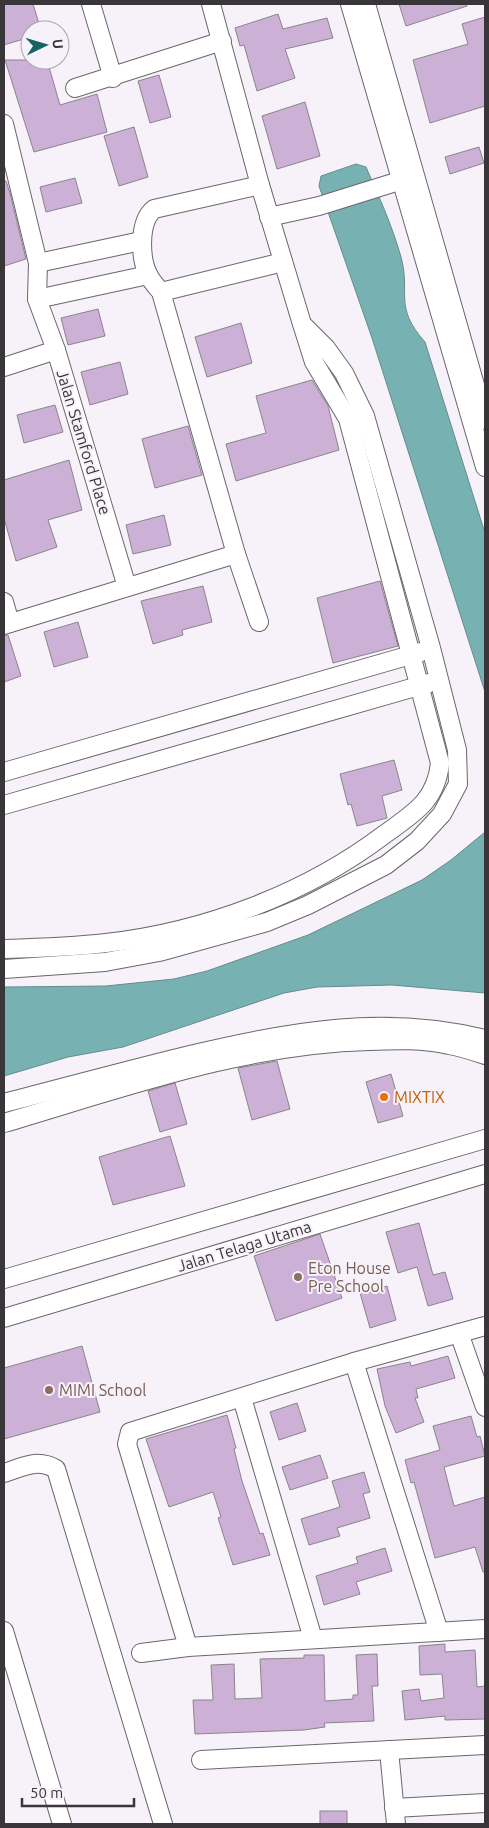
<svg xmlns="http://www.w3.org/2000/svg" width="489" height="1828" font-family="Ubuntu,sans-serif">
	<rect width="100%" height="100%" fill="#f7f1f9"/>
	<g fill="#78b1b1" stroke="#658c8d">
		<path d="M356 164 366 167C379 197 392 225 401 257 411 294 393 306 425 342L485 533V692L372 338 319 186 321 176Z"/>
		<polygon points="485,832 485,993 392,985 317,987 284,993 123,1047 68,1057 4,1076 4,987 106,986 174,979 207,971 308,935 422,880 451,860"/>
	</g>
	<g fill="#ccb0d5" stroke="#8a858c">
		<polygon points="4,4 33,4 41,30 30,30 30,37 4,45"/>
		<polygon points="399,4 467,4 467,6 406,26"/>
		<polygon points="278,14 283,29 327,18 333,38 285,49 295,78 257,91 244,45 240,46 235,28"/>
		<polygon points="485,17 485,106 430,123 413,60 468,44 462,24"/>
		<polygon points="5,60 47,60 60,105 97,94 107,132 34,152"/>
		<polygon points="159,75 171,117 150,123 138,81"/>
		<polygon points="305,102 320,156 277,169 262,116"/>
		<polygon points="134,127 148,177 119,186 104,136"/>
		<polygon points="479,147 484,163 450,174 445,157"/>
		<polygon points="75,178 82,203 46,212 40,187"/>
		<polygon points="4,181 6,181 10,193 26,259 4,266"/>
		<polygon points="98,309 105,336 68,345 61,318"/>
		<polygon points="241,323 252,363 207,377 195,337"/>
		<polygon points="120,362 128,394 90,405 81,372"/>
		<polygon points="312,380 328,406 339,450 236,481 226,444 266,433 256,396"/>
		<polygon points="55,405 63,432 24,443 17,415"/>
		<polygon points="188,426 202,475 155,488 142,439"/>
		<polygon points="69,460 82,510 48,520 57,547 16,561 4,518 4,480"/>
		<polygon points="164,515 171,545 133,554 126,525"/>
		<polygon points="380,581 398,646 333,663 317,598"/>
		<polygon points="203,586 212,622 182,630 183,635 153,644 141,601"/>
		<polygon points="78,622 88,657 54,667 44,632"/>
		<polygon points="4,635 8,635 21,676 4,682"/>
		<polygon points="394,760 402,790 382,796 387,818 357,826 351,804 348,805 340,774"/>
		<polygon points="277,1061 290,1109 252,1120 238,1068"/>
		<polygon points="391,1074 403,1116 378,1123 366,1082"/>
		<polygon points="175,1083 187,1124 160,1132 148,1091"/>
		<polygon points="170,1136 185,1186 113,1205 99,1157"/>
		<polygon points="419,1223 433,1275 445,1272 453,1299 428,1306 417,1267 398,1273 386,1232"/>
		<polygon points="320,1234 342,1298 276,1321 254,1256"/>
		<polygon points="387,1286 396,1320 370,1328 360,1293"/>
		<polygon points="82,1346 100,1412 4,1439 4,1368"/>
		<polygon points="448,1356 455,1378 416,1389 418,1398 415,1398 424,1422 396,1433 385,1406 377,1369 410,1362 411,1366"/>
		<polygon points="297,1403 306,1431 279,1440 270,1412"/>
		<polygon points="227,1415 236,1448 234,1449 242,1481 260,1534 263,1533 270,1555 233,1565 218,1518 221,1517 213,1492 169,1507 146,1439"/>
		<polygon points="471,1416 477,1437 480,1436 485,1456 444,1467 454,1506 485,1497 485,1572 483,1572 475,1547 435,1558 414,1482 411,1483 405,1460 440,1450 433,1426"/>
		<polygon points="320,1455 328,1478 290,1490 282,1467"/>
		<polygon points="364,1472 370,1492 363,1494 370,1518 337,1528 340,1536 309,1545 301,1519 340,1507 332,1481"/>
		<polygon points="385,1548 392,1571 356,1582 360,1594 324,1605 316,1576 358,1563 356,1557"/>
		<polygon points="445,1644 445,1652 475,1650 477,1687 485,1686 485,1719 445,1720 445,1716 405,1720 402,1691 419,1689 421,1701 444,1698 442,1674 420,1675 419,1646"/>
		<polygon points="377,1654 378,1686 372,1686 374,1721 324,1723 325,1727 304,1730 195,1734 193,1700 213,1700 211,1665 234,1664 235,1699 262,1698 260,1659 304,1658 304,1655 324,1655 325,1701 353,1699 353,1695 358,1695 356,1655"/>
		<rect x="320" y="1811" width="27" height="13"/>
	</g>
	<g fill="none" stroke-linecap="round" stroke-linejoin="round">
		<g stroke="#6b666c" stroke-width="20">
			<g id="street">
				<polyline points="91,4 113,78"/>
				<polyline points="350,4 485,467"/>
				<polyline points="366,4 485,420"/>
				<polyline points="75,88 222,41"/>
				<polyline points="4,124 38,263 37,299 56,350 127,587"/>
				<polyline points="269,217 319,206 412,177"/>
				<polyline points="38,263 141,241"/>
				<polyline points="161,292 283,262"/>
				<polyline points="37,299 148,275"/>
				<polyline points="4,367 56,350"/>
				<polyline points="4,602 10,623"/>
				<path d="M259 622 236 554 161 292C157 287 152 282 149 276 140 260 138 222 154 209L260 185"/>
				<polyline points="4,625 236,554"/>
				<polyline points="4,772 421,652"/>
				<polyline points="4,805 429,683"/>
				<path d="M4 949C38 948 72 947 106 943 204 932 306 894 385 834 414 813 436 801 440 763L348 419 314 362 302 324 260 185 211 4"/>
				<polyline points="4,969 105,962 159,952 267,922 308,905 386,865 417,841 442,814 458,784 457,750 431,648 365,416 344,373 326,348 305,327"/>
				<path d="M4 1103C66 1087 128 1070 190 1055 290 1031 384 1014 485 1039"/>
				<path d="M4 1123C123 1088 244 1044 369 1041 395 1040 424 1039 449 1045 461 1047 473 1051 485 1055"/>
				<polyline points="4,1279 485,1139"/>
				<polyline points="4,1318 485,1174"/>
				<polyline points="459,1333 485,1407"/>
				<polyline points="354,1362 439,1632"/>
				<polyline points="242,1398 313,1639"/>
				<path d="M4 1473C23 1467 37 1458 56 1469L163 1824"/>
				<polyline points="4,1631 62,1824"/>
				<polyline points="188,1647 127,1444 130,1432 354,1362 485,1326"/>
				<polyline points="141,1653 188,1647 485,1629"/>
				<polyline points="389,1750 396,1824"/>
				<polyline points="201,1760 485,1745"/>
				<polyline points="394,1808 485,1803"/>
			</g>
		</g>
		<use href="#street" stroke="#fff" stroke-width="18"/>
	</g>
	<circle fill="#e8710a" stroke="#f7f1f9" stroke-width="2" cx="384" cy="1097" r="5"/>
	<g fill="#8d6e63" stroke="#f7f1f9" stroke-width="2">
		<circle cx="298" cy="1277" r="5"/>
		<circle cx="49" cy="1390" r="5"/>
	</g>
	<g text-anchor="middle" stroke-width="4" stroke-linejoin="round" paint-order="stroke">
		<g font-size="16" fill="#383638" stroke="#f7f1f9">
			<text transform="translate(84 442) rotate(73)" y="6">Jalan Stamford Place</text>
			<text transform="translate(244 1246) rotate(-17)" y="6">Jalan Telaga Utama</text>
		</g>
		<g font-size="16" fill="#c56008" stroke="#f7f1f9" text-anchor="start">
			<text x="394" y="1103">MIXTIX</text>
		</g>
		<g font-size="16" fill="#785e54" stroke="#f7f1f9" text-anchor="start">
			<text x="308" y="1274">Eton House<tspan x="308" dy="18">Pre School</tspan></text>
			<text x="59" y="1396">MIMI School</text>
		</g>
	</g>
	<rect width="489" height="1828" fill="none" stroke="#383638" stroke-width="10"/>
	<g transform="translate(45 45) rotate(85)"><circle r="24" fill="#f7f1f9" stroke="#aba6ac"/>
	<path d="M0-4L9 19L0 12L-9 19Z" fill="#166562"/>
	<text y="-8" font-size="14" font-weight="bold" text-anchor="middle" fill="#383638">U</text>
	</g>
	<path d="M22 1798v8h112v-8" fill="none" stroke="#383638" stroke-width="2.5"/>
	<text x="30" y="1798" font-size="15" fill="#383638" stroke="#f7f1f9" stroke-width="4" paint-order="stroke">50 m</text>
</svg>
